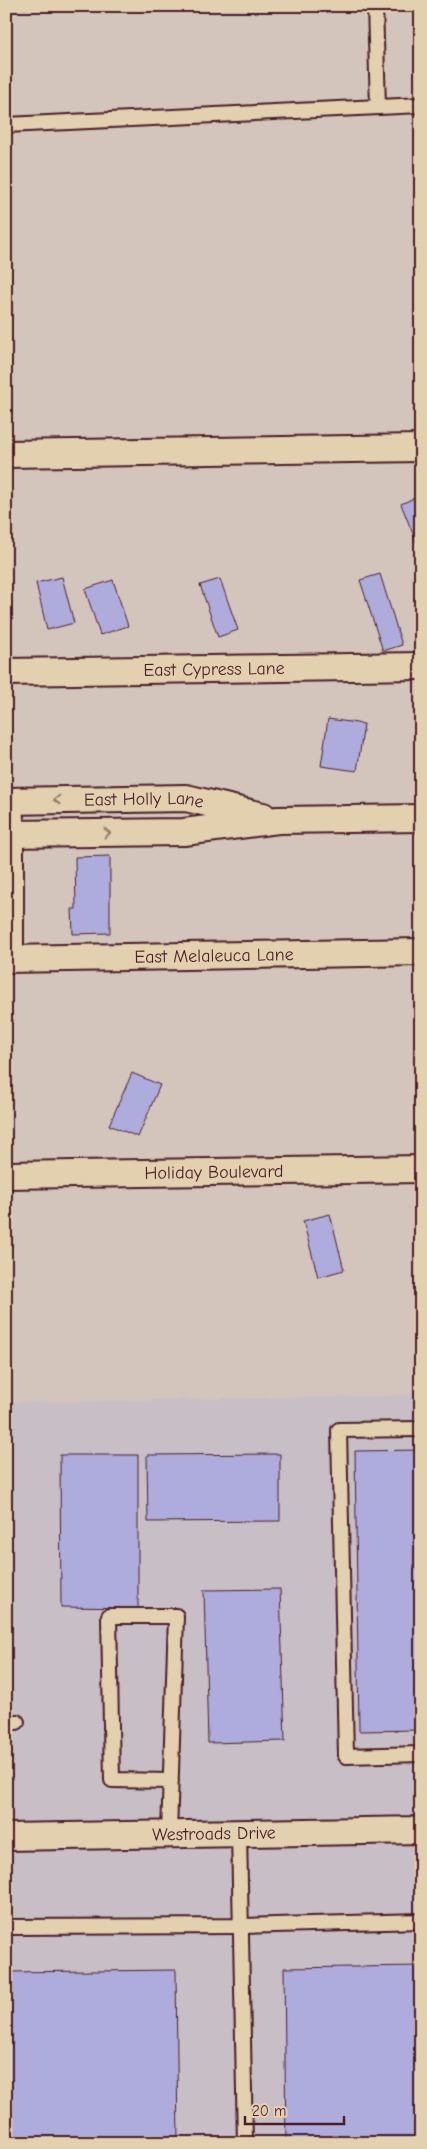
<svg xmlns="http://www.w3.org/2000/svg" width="427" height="2149" font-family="'Comic Neue',sans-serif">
	<rect width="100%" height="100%" fill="#d3c5bc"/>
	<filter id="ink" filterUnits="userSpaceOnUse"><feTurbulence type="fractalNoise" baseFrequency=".02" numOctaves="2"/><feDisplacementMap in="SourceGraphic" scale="10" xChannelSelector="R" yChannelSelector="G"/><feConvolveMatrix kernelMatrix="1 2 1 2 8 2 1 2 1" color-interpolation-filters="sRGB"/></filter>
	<g filter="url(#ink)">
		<polygon fill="#c8bec6" points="421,1395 421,2143 6,2143 6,1403"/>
		<g fill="#adacdd" stroke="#4a1f2b">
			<polygon points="421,495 421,554 401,504"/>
			<polygon points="421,568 421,587 415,570"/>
			<polygon points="380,574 402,645 383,651 360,580"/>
			<polygon points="62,577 74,623 47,630 36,583"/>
			<polygon points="220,579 238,630 218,637 200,585"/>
			<polygon points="113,580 128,626 100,635 85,589"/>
			<polygon points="328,719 364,724 357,771 321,766"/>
			<polygon points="110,856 110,933 73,934 72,909 76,909 75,857"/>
			<polygon points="132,1073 160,1085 138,1137 109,1125"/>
			<polygon points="330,1214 344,1270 318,1277 303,1221"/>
			<polygon points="6,1450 10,1682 6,1682"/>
			<polygon points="421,1450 421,1730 359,1731 355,1451"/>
			<polygon points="280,1454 280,1521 148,1522 147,1455"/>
			<polygon points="60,1455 138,1455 138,1608 61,1607"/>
			<polygon points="280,1589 285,1741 208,1743 204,1590"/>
			<polygon points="421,1966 421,2143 286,2143 284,1968"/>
			<polygon points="176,1970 178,2143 6,2143 6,1972"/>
		</g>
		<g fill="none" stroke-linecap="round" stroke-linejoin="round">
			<g stroke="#4a1f2b" stroke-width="18">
				<g id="lane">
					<polyline points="375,6 378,107"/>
					<polyline points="6,125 421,105"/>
					<polyline points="421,1429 339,1430 346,1756 421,1754"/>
					<polyline points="6,1722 17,1722"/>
					<polyline points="239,1832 245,2143"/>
					<polyline points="169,1834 176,1616 109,1616 112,1780 171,1781"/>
					<polyline points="6,1927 241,1926 421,1921"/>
				</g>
			</g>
			<g stroke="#4a1f2b" stroke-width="30">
				<g id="street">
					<polyline points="6,454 421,448"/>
					<path id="s1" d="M6 672 421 666"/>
					<path id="s2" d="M6 801 186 798 263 816"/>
					<polyline points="10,817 10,959"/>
					<polyline points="6,834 184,832 278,820 421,818"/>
					<path id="s3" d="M6 959 421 952"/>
					<path id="s4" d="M6 1175 421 1169"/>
					<path id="s5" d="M6 1837 421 1830"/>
				</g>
			</g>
			<use href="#lane" stroke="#e3d0ae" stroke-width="14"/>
			<use href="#street" stroke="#e3d0ae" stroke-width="26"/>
		</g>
		<defs><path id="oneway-chevron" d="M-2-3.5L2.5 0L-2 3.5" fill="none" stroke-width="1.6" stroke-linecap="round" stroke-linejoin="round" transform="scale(1.25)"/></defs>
		<g stroke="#96786c">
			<use href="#oneway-chevron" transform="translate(57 800) rotate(179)"/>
			<use href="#oneway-chevron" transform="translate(107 833) rotate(-1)"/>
		</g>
	</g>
	<g text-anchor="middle" stroke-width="4" stroke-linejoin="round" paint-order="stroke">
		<g font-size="18" fill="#4a1f2b" stroke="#e3d0ae">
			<text dy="6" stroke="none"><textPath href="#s1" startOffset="208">East Cypress Lane</textPath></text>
			<text dy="6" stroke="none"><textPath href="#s2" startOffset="138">East Holly Lane</textPath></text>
			<text dy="6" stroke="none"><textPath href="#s3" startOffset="208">East Melaleuca Lane</textPath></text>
			<text dy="6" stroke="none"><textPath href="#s4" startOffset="208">Holiday Boulevard</textPath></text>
			<text dy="6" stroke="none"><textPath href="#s5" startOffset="208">Westroads Drive</textPath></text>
		</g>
	</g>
	<rect width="427" height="2149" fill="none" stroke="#e3d0ae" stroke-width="25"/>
	<rect x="12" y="12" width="402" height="2124" fill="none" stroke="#4a1f2b" stroke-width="2" filter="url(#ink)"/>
	<path d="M245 2116v8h99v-8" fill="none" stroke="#4a1f2b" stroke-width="2.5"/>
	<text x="252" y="2116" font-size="15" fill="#4a1f2b" stroke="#e3d0ae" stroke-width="4" paint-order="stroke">20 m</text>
</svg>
